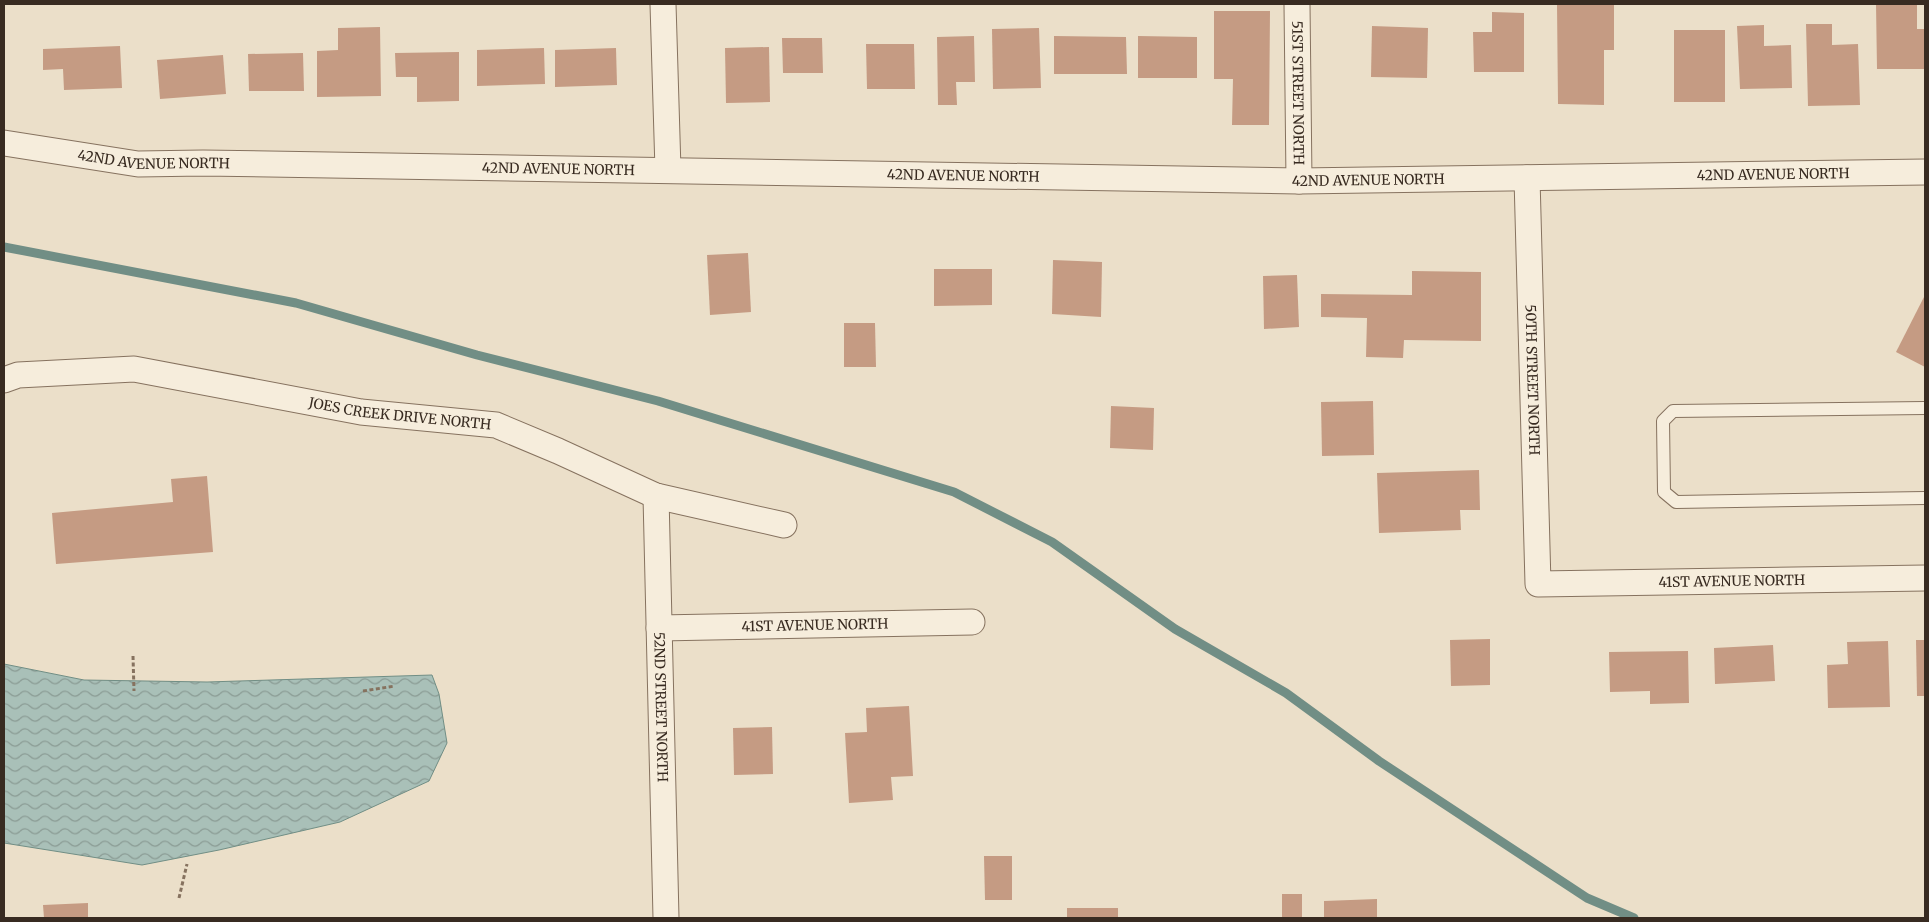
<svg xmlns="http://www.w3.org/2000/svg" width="1929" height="922" font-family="Merriweather,serif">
	<defs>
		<pattern id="water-waves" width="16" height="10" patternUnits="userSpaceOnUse" patternTransform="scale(1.25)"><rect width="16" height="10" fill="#a9c0b8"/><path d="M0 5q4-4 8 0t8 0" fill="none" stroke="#8b9c95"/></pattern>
	</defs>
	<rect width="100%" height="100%" fill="#ebdfc9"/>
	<polygon fill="url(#water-waves)" stroke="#718e85" points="4,664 84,680 207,682 432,675 439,694 447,743 429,781 340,822 219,850 142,865 4,843"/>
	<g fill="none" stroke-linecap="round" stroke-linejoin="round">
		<polyline stroke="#718e85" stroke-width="9" points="4,247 296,303 477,355 658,401 954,492 1052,542 1175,629 1286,693 1379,761 1587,898 1634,918"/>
	</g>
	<g fill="#c59b83">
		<polygon points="1557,4 1614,4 1614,50 1604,50 1604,105 1558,104"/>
		<polygon points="1876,4 1917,4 1917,29 1925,29 1925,69 1877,69"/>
		<polygon points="1214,11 1270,11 1269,125 1232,125 1233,79 1214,79"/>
		<polygon points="1492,12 1524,13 1524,72 1474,72 1473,32 1492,32"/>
		<polygon points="1806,24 1832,24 1832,45 1858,44 1860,105 1808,106"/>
		<polygon points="1764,25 1764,46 1791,45 1792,88 1740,89 1737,26"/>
		<polygon points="1372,26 1428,28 1427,78 1371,77"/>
		<polygon points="380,27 381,96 317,97 317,51 338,50 338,28"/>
		<polygon points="1039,28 1041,88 993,89 992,29"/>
		<rect x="1674" y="30" width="51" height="72"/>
		<polygon points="974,36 975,82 956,82 957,105 938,105 937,37"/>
		<polygon points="1054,36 1126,37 1127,74 1054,74"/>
		<polygon points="1138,36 1197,37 1197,78 1138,78"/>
		<polygon points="782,38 822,38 823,73 783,73"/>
		<polygon points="866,44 914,44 915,89 867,89"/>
		<polygon points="120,46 122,88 64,90 63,69 43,70 43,49"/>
		<polygon points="769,47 770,102 726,103 725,48"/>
		<polygon points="544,48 545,84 477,86 477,50"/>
		<polygon points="616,48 617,85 555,87 555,50"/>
		<polygon points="459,52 459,101 417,102 417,77 396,77 395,53"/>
		<polygon points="303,53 304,91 249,91 248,54"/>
		<polygon points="223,55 226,94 160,99 157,60"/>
		<polygon points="748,253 751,312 710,315 707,255"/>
		<polygon points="1053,260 1102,262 1101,317 1052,314"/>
		<polygon points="934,269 992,269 992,305 934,306"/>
		<polygon points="1412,271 1481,272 1481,341 1404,340 1403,358 1366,357 1367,318 1321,317 1321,294 1412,295"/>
		<polygon points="1297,275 1299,327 1264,329 1263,276"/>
		<polygon points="1925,295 1925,367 1896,352"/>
		<polygon points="844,323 875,323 876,367 844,367"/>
		<polygon points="1373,401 1374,455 1322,456 1321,402"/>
		<polygon points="1111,406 1154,408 1153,450 1110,448"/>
		<polygon points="1479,470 1480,510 1460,510 1461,530 1379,533 1377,473"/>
		<polygon points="207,476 213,552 56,564 52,513 173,502 171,479"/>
		<polygon points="1490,639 1490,685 1451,686 1450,640"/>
		<polygon points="1916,640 1925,640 1925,696 1917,696"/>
		<polygon points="1888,641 1890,707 1828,708 1827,665 1848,664 1847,642"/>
		<polygon points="1773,645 1775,681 1715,684 1714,648"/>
		<polygon points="1688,651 1689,703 1650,704 1650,691 1610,692 1609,652"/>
		<polygon points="909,706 913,776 891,777 893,800 849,803 845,733 867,732 866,708"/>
		<polygon points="772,727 773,774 734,775 733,728"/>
		<polygon points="984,856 1012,856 1012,900 985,900"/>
		<rect x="1282" y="894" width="20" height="24"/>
		<polygon points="1377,899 1377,918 1324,918 1324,901"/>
		<polygon points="88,903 88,918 44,918 43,905"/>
		<rect x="1067" y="908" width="51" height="10"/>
	</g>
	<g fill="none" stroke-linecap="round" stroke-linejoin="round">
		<g stroke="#86725f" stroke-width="14">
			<polyline id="lane" points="1925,408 1673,411 1663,421 1664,492 1676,502 1925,498"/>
		</g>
		<g stroke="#86725f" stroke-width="27">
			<g id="street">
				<polyline points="663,4 668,170"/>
				<path id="s1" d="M1297 4 1299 181"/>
				<path id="s2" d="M4 143 138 164 203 163 1299 181 1925 172"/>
				<path id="s3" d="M1527 178 1538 584 1925 578"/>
				<path id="s4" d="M4 380 18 375 134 369 361 412 496 425 558 451 656 496 784 525"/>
				<path id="s5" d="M656 496 666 918"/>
				<path id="s6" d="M659 628 972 622"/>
			</g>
		</g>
		<g stroke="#86725f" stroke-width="3" stroke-dasharray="4 2.5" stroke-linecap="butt">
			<polyline points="133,656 134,691"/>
			<polyline points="363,691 395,686"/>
			<polyline points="179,898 187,864"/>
		</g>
		<use href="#lane" stroke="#f6eddc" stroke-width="12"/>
		<use href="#street" stroke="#f6eddc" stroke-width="25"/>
	</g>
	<g text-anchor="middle" stroke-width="5" stroke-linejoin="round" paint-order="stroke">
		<g font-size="14" fill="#382b21" stroke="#f3ead8">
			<text dy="5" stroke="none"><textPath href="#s1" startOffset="89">51ST STREET NORTH</textPath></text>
			<text dy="5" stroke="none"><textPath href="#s2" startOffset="151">42ND AVENUE NORTH</textPath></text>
			<text dy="5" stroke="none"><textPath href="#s2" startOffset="556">42ND AVENUE NORTH</textPath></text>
			<text dy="5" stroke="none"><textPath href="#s2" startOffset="1771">42ND AVENUE NORTH</textPath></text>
			<text dy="5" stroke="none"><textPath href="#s2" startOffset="961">42ND AVENUE NORTH</textPath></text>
			<text dy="5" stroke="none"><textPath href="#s2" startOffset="1366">42ND AVENUE NORTH</textPath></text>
			<text dy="5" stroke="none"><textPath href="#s3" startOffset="202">50TH STREET NORTH</textPath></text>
			<text dy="5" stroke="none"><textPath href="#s4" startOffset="401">JOES CREEK DRIVE NORTH</textPath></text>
			<text dy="5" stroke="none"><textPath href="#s3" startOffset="600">41ST AVENUE NORTH</textPath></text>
			<text dy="5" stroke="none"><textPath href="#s6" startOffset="156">41ST AVENUE NORTH</textPath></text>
			<text dy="5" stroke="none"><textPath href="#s5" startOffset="211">52ND STREET NORTH</textPath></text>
		</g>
	</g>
	<rect width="1929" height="922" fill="none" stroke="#382b21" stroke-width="10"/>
</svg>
